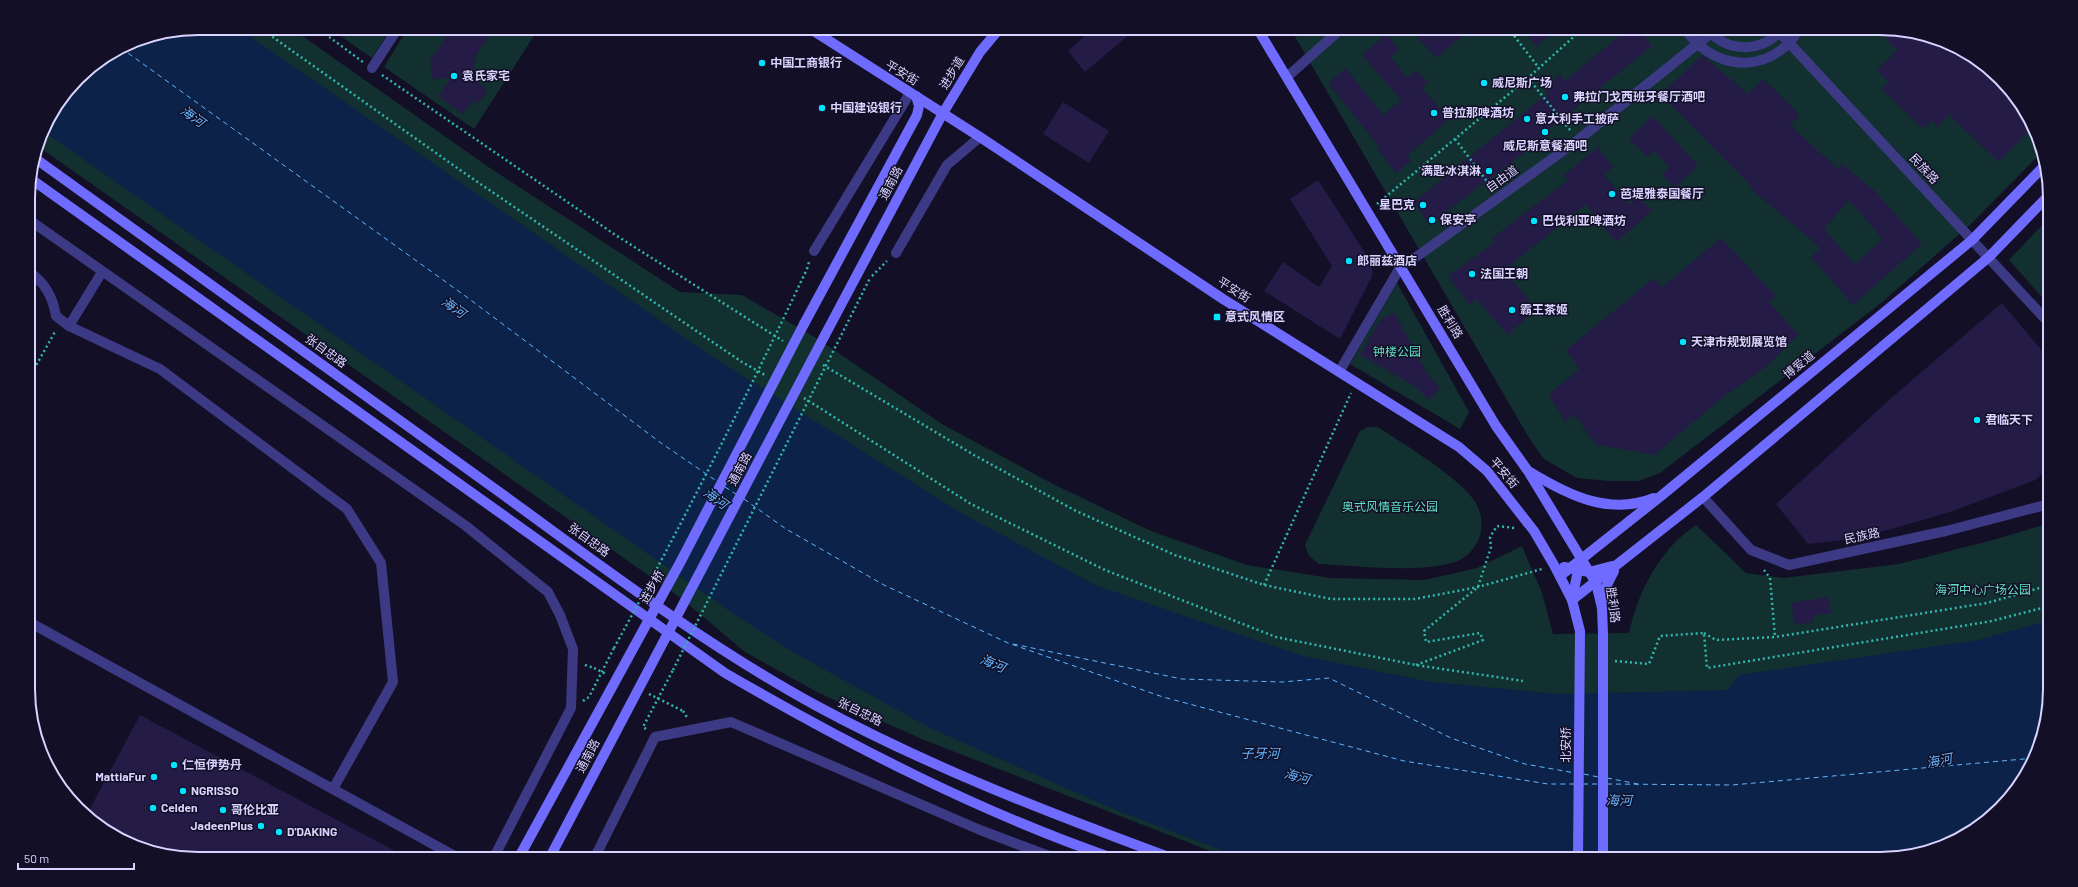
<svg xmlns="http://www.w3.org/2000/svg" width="2078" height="887" font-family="Barlow,'Noto Sans SC',sans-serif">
	<rect width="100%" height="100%" fill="#130f26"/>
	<g fill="#12302f">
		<path d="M198 28H291L487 166 680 292 742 295 818 339 942 424 1053 484 1151 531 1247 565 1330 578 1424 580 1477 568 1522 546 1542 593 1553 634 1629 633C1638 591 1660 549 1696 525L1746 573 1783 578 1899 564 1993 540 2050 523V689L2037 754 2015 793 1974 830 1935 850 1891 859H1231L924 740 819 693 745 652 682 599 39 147 45 123 86 70 133 41Z"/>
		<polygon points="329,28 391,28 372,58"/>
		<polygon points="408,28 539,28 474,129 384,67"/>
		<path d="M1290 28H1880C1897 31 1930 35 1945 41 1992 61 2029 103 2042 152L1971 224 1881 303 1660 473 1639 481H1610L1577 478 1544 459 1531 441Z"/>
		<polygon points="2049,218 2049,305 2009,260"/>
		<polygon points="1397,283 1469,412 1460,429 1350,364"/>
		<path d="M1368 427H1378C1403 444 1461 478 1476 503 1482 514 1484 529 1478 541 1472 552 1464 560 1452 563 1414 573 1359 566 1319 564L1309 556 1305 545 1360 431Z"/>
	</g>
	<polygon fill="#0c2248" points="198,28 238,28 710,355 963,514 1097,586 1303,656 1431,682 1560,694 1727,690 1739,675 1978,640 2050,620 2050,689 2037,754 2015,793 1974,830 1935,850 1891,859 1251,859 1231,854 1113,809 930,728 798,655 738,617 43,131 45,123 86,70 133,41"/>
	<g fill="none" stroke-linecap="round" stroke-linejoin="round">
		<g stroke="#62b6ff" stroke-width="1" stroke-dasharray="5 4" stroke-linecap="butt">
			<polyline points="121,48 468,298 661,443 718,482"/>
			<polyline points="725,487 736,494"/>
			<polyline points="744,499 786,529 884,585 1008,643 1163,697 1404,761 1548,784 1574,784"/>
			<polyline points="1013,644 1182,679 1282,682 1329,678 1451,738 1525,764 1575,773"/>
			<polyline points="1584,774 1598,777"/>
			<polyline points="1607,778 1638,784"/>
			<polyline points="1583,784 1598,784"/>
			<polyline points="1607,784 1732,785 2035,758"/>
		</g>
	</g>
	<g fill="#241b47" fill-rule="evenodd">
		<polygon points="452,28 494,28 477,54 471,78 488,90 478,104 473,100 463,114 438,96 452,77 433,80 430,61"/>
		<polygon points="1094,28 1137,28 1085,72 1068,51"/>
		<polygon points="1409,28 1473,28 1436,58"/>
		<polygon points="1522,28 1559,28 1536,46"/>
		<polygon points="1629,28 1638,28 1652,46 1549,129 1551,132 1429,225 1414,202 1548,93 1544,89 1560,74 1565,81"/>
		<polygon points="1892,30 1945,41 1983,63 2015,94 2033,127 1999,162 1949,115 1938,127 1931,120 1923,129 1882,89 1889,82 1877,71 1897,50 1885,38"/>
		<polygon points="1387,34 1399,50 1391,57 1407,78 1416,70 1428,83 1422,88 1449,119 1407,156 1411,161 1396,173 1378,150 1380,148 1328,83 1346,68 1383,115 1401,100 1362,55"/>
		<path d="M1702 55 1748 94 1763 79 1800 115 1790 125 1838 169 1842 164 1875 191 1922 244 1853 305 1811 257 1821 248 1751 189 1752 187 1661 95ZM1849 200 1883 239 1855 264 1824 229Z"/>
		<polygon points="1063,102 1109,131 1089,163 1043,134"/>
		<polygon points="1653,116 1698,166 1674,188 1662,174 1669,167 1654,150 1647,157 1629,138"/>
		<polygon points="1598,147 1613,167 1604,175 1629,204 1638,197 1652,211 1616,242 1586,204 1504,270 1536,309 1508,335 1476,299 1469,305 1448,276 1494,243 1491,239 1568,180 1564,175"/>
		<polygon points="1318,180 1369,259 1373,274 1340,339 1264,291 1283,262 1319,287 1332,266 1290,199"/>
		<polygon points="1721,238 1776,296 1769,302 1798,334 1767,366 1721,399 1654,455 1595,444 1575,415 1564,421 1549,394 1580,369 1566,350 1654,278 1662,287"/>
		<polygon points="2002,303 2049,359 2049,468 2035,480 1950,512 1860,538 1808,544 1776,504 1889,400"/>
		<polygon points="1394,312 1428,375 1440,388 1428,400 1416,387 1360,355 1380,320"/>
		<polygon points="1828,597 1831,613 1813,616 1814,622 1795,625 1791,603"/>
		<polygon points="140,715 410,859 198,859 133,846 95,824 86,816"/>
	</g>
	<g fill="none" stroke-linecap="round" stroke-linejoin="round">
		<g stroke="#2fb8b0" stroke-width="2.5" stroke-dasharray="2 3" stroke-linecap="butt">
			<polyline points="260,28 460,170 742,362 765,375"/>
			<polyline points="317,28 363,62"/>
			<polyline points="1508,28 1539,68"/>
			<polyline points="382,75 617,236 783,341"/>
			<polyline points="1528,78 1570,130"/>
			<polyline points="1455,139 1492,188"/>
			<polyline points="1377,204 1528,78 1579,32 1586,28"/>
			<polyline points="807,269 809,262"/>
			<polyline points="872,276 887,261"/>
			<polyline points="823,365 974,455 1076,511 1175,555 1264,585 1331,599 1415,599 1478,587 1542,569"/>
			<polyline points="29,378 56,330"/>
			<polyline points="804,398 971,504 1105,570 1276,637 1416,665 1523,681"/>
			<polyline points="1764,570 1770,578 1775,637"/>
			<polyline points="1264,585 1351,393"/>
			<polyline points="1704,633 1716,640 1775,637 1987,603 2050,585"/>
			<polyline points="1615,661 1649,664 1660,636 1704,633 1707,668 1992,621 2050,606"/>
			<polyline points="585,665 594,668"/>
			<polyline points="1416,665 1483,640 1480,633 1426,642 1424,631 1478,587 1491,547 1490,537 1497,526 1515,528"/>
			<polyline points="583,701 589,697 614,648"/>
			<polyline points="683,711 688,719"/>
			<polyline points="646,729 643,727 673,670"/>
		</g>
		<g stroke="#3d3a85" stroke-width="10">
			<path d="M1685 28C1708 65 1756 76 1789 43 1793 39 1796 33 1800 28"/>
			<path d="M1707 28C1724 53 1765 54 1782 28"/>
			<polyline points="1779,32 2049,323"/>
			<polyline points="372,68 398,28"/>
			<polyline points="1287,77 1342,28"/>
			<polyline points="28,219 466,526 548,592 560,615 573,649 571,708 493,859"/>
			<polyline points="814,251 910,93"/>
			<polyline points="896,253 947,165 980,137"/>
			<path d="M29 272C45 282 53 298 56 316L69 326 160 369 347 509 381 563 393 682 333 789"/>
			<polyline points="69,326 102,272"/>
			<polyline points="1339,372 1401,266 1419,255 1578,140 1711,33"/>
			<polyline points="1703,497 1751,550 1789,565 1946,531 2049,504"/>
			<polyline points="29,622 460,859"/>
			<polyline points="594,859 655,737 731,722 980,830 1057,859"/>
		</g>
		<g stroke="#6f6bff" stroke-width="10">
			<polyline points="809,28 980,137 1223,299 1459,447 1487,471 1534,531 1554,565 1572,600 1580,631 1578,859"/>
			<polyline points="1257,28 1496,426 1528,471 1596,583 1602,608 1603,634 1603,859"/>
			<path d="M36 159C188 268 339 377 491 486 596 562 700 642 815 705 929 767 1052 814 1174 859"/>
			<path d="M31 179 725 673C849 745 979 812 1115 859"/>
			<polyline points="804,324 917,115 919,106 916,96"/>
			<polyline points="825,335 943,113 980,52 1000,28"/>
			<path d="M1530 472C1568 495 1609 516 1654 498"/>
			<polyline points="1564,567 1589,572 1612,566"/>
			<polyline points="1560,576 1661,496 1972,240 2045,165"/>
			<polyline points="1572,600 1703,497 1989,257 2049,195"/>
			<polyline points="1572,600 1579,565"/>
			<polyline points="1603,602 1606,587 1614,571"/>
		</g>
		<g stroke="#2fb8b0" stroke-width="2.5" stroke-dasharray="2 3" stroke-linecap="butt">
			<path d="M614 648C682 524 746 398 807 269"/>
			<polyline points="594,668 606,674"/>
			<polyline points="673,670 870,278"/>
			<polyline points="649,694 683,711"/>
		</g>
		<g stroke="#6f6bff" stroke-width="10">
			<polyline points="518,859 681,561 804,324"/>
			<polyline points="549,859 825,335"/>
		</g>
	</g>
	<g fill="#00e5ff" stroke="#130f26" stroke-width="1.5">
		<circle cx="762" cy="63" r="4"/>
		<circle cx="454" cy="76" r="4"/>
		<circle cx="1484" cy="83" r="4"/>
		<circle cx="1565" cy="97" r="4"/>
		<circle cx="822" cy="108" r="4"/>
		<circle cx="1434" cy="113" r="4"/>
		<circle cx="1527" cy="119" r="4"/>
		<circle cx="1545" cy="132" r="4"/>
		<circle cx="1489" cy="171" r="4"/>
		<circle cx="1612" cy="194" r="4"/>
		<circle cx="1423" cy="205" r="4"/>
		<circle cx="1432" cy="220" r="4"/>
		<circle cx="1534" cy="221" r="4"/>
		<circle cx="1349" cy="261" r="4"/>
		<circle cx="1472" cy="274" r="4"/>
		<circle cx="1512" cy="310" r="4"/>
		<rect x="1213" y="313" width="8" height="8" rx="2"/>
		<circle cx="1683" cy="342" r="4"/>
		<circle cx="1977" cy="420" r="4"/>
		<circle cx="174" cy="765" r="4"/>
		<circle cx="154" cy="777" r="4"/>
		<circle cx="183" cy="791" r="4"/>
		<circle cx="153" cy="808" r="4"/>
		<circle cx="223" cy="810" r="4"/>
		<circle cx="261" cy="826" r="4"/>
		<circle cx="279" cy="832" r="4"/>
	</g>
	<g text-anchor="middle" stroke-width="3" stroke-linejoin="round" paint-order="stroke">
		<g font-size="12" font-weight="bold" fill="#d9d4ff" stroke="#130f26" text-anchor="start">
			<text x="770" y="67">中国工商银行</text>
			<text x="462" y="80">袁氏家宅</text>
			<text x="1492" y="87">威尼斯广场</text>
			<text x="1573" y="101">弗拉门戈西班牙餐厅酒吧</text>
			<text x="830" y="112">中国建设银行</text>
			<text x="1442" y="117">普拉那啤酒坊</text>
			<text x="1535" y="123">意大利手工披萨</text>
			<text x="1545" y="150" text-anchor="middle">威尼斯意餐酒吧</text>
			<text x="1481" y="175" text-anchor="end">满匙冰淇淋</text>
			<text x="1620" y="198">芭堤雅泰国餐厅</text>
			<text x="1415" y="209" text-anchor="end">星巴克</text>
			<text x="1440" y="224">保安亭</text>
			<text x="1542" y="225">巴伐利亚啤酒坊</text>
			<text x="1357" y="265">郎丽兹酒店</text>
			<text x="1480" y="278">法国王朝</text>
			<text x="1520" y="314">霸王茶姬</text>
			<text x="1225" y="321">意式风情区</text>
			<text x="1691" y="346">天津市规划展览馆</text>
			<text x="1985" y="424">君临天下</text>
			<text x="182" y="769">仁恒伊势丹</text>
			<text x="146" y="781" text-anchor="end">MattiaFur</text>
			<text x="191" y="795">NGRISSO</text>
			<text x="161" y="812">Celden</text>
			<text x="231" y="814">哥伦比亚</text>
			<text x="253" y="830" text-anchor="end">JadeenPlus</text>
			<text x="287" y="836">D'DAKING</text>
		</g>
		<g font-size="12" fill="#d9d4ff" stroke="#130f26">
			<text transform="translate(902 73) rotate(31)" y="4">平安街</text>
			<text transform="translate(952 73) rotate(-59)" y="4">进步道</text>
			<text transform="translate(1924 169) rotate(47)" y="4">民族路</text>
			<text transform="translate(1502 179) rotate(-36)" y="4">自由道</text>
			<text transform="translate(891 183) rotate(-62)" y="4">通南路</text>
			<text transform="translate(1234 290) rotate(32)" y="4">平安街</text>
			<text transform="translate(1450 322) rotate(59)" y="4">胜利路</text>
			<text transform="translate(326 351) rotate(36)" y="4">张自忠路</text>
			<text transform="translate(1799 365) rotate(-39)" y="4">博爱道</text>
			<text transform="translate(740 469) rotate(-62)" y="4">通南路</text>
			<text transform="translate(1504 473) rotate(49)" y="4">平安街</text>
			<text transform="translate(1862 536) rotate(-12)" y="4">民族路</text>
			<text transform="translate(589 540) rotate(36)" y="4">张自忠路</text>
			<text transform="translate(652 587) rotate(-61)" y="4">进步桥</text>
			<text transform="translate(1613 605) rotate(82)" y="4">胜利路</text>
			<text transform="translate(860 712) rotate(26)" y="4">张自忠路</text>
			<text transform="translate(1566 745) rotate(-90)" y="4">北安桥</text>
			<text transform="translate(588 756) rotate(-62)" y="4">通南路</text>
		</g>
		<g font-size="12" fill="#5fe0c0" stroke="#130f26">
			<text x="1397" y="356">钟楼公园</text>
			<text x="1390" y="511">奥式风情音乐公园</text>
			<text x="1983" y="594">海河中心广场公园</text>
		</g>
		<g font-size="13" font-style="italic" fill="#62b6ff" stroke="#130f26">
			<text transform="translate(193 116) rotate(36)" y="5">海河</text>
			<text transform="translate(454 307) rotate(36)" y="5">海河</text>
			<text transform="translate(716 498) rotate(36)" y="5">海河</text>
			<text transform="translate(993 663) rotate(23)" y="5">海河</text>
			<text x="1260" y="758">子牙河</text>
			<text transform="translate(1939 760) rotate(-11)" y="5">海河</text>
			<text transform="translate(1297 776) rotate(15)" y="5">海河</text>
			<text x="1619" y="805">海河</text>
		</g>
	</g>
	<path d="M0 0H2078V887H0ZM198 35H1880A163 163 0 0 1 2043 198V689A163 163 0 0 1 1880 852H198A163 163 0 0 1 35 689V198A163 163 0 0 1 198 35Z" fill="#130f26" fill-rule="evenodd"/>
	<path fill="none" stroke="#d9d4ff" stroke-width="2" d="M198 35H1880A163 163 0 0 1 2043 198V689A163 163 0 0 1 1880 852H198A163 163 0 0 1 35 689V198A163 163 0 0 1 198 35Z"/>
	<path d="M18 863v6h116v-6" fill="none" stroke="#d9d4ff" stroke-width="2"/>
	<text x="24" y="863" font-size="12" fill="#d9d4ff" stroke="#130f26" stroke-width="3" paint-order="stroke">50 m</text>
</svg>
